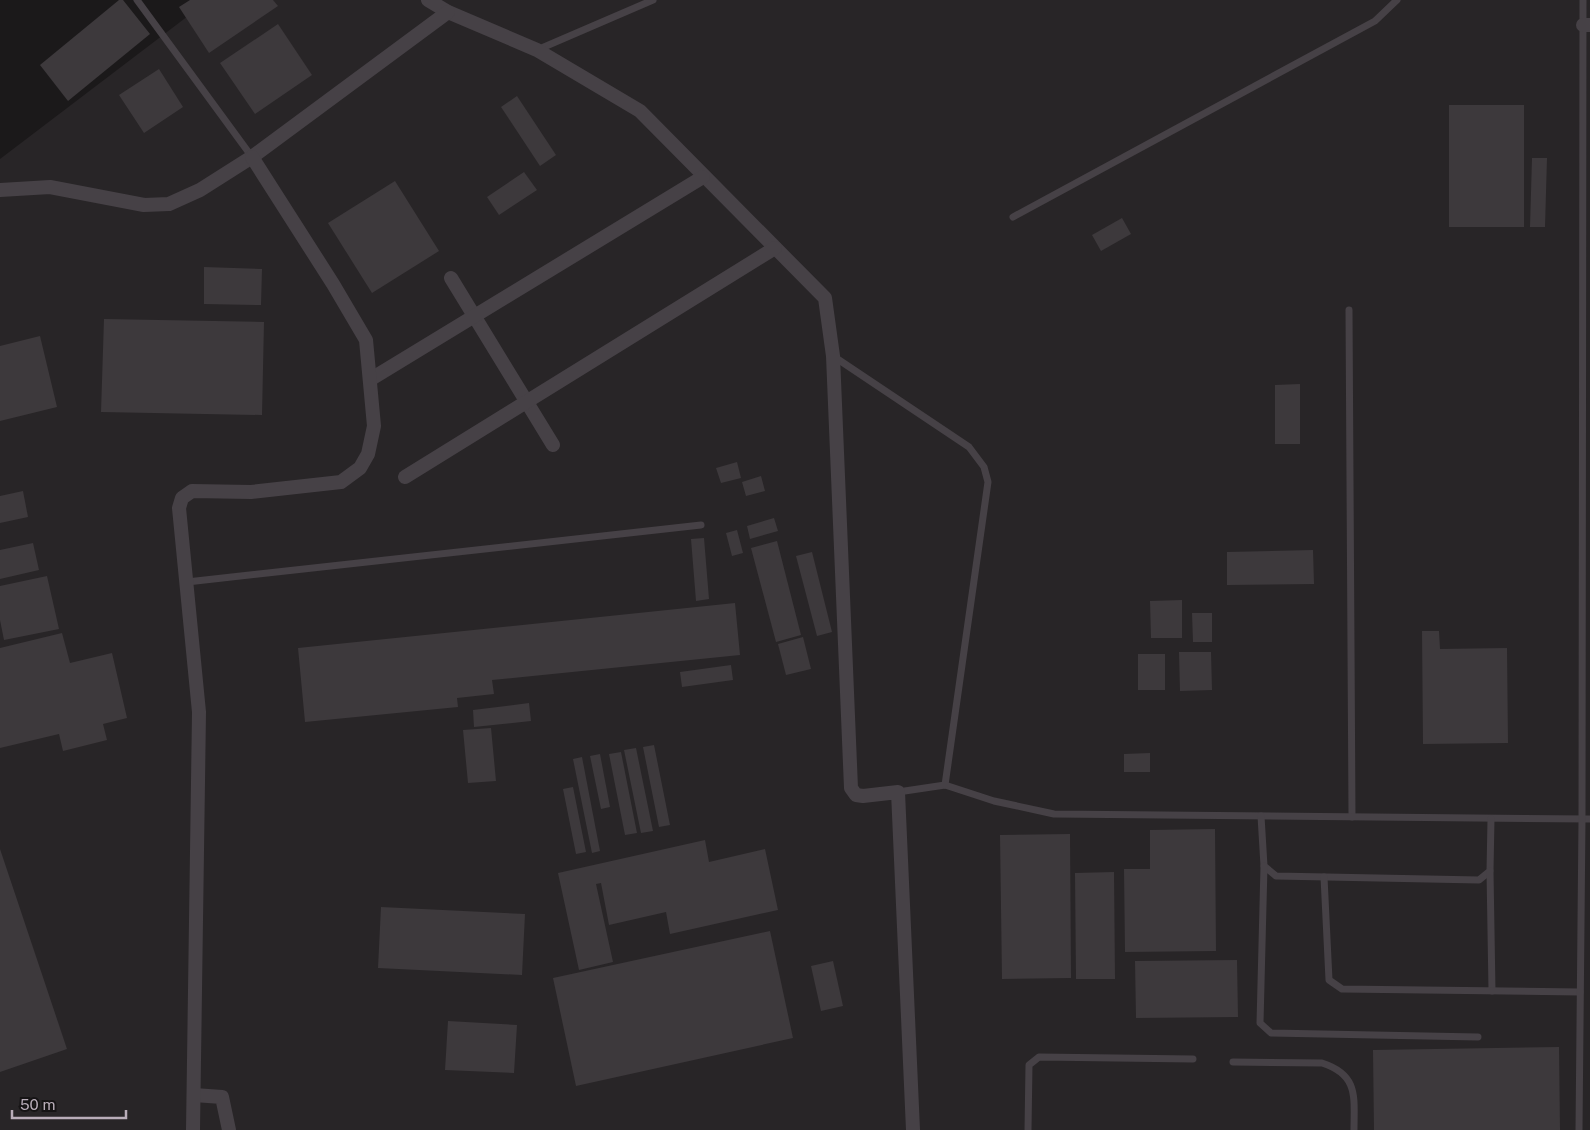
<svg xmlns="http://www.w3.org/2000/svg" width="1590" height="1130" font-family="'Public Sans',sans-serif">
	<rect width="100%" height="100%" fill="#1b191a"/>
	<polygon fill="#282527" points="209,0 1590,0 1590,1130 0,1130 0,159"/>
	<g fill="#3d393c">
		<polygon points="119,0 123,0 150,34 68,101 40,65"/>
		<polygon points="190,0 273,0 278,6 209,53 179,7"/>
		<polygon points="278,24 312,75 255,114 220,63"/>
		<polygon points="159,69 183,107 144,133 119,95"/>
		<polygon points="517,96 556,155 540,166 501,107"/>
		<rect x="1449" y="105" width="75" height="122"/>
		<polygon points="1532,158 1547,158 1545,227 1530,227"/>
		<polygon points="524,172 537,190 499,215 487,197"/>
		<polygon points="395,181 439,251 372,293 328,223"/>
		<polygon points="1122,218 1131,234 1101,251 1092,235"/>
		<polygon points="204,267 262,269 261,305 204,304"/>
		<polygon points="104,319 264,322 262,415 101,412"/>
		<polygon points="40,336 57,407 0,421 0,346"/>
		<polygon points="1300,384 1300,444 1275,444 1275,385"/>
		<polygon points="737,462 741,478 721,483 716,468"/>
		<polygon points="761,476 765,491 746,496 742,482"/>
		<polygon points="23,491 28,517 0,523 0,496"/>
		<polygon points="774,518 778,531 750,539 747,526"/>
		<polygon points="737,530 743,553 732,556 726,533"/>
		<polygon points="704,538 709,599 696,601 691,539"/>
		<polygon points="777,541 801,635 776,642 751,548"/>
		<polygon points="33,543 39,570 0,579 0,550"/>
		<polygon points="1313,550 1314,584 1227,585 1227,552"/>
		<polygon points="812,552 832,632 817,636 796,556"/>
		<polygon points="47,576 59,629 4,640 0,620 0,586"/>
		<polygon points="1182,600 1182,638 1151,638 1150,601"/>
		<polygon points="735,603 740,655 492,680 494,694 457,698 458,707 305,722 298,648"/>
		<polygon points="1192,613 1212,613 1212,642 1193,642"/>
		<polygon points="1422,631 1439,631 1440,649 1507,648 1508,743 1423,744"/>
		<polygon points="62,633 70,663 112,653 127,718 103,724 107,740 63,751 59,734 0,748 0,648"/>
		<polygon points="803,637 811,669 786,675 778,644"/>
		<polygon points="1179,652 1211,652 1212,690 1180,691"/>
		<rect x="1138" y="654" width="27" height="36"/>
		<polygon points="731,665 733,680 682,687 680,672"/>
		<polygon points="529,703 531,721 474,727 473,710"/>
		<polygon points="491,728 496,781 468,783 463,730"/>
		<polygon points="654,745 670,825 659,827 643,747"/>
		<polygon points="636,748 653,831 641,833 624,750"/>
		<polygon points="621,752 637,833 625,835 609,754"/>
		<polygon points="1150,753 1150,772 1124,772 1124,754"/>
		<polygon points="600,754 610,807 601,809 590,756"/>
		<polygon points="582,757 600,851 592,853 573,759"/>
		<polygon points="573,787 586,852 576,854 563,789"/>
		<polygon points="1215,829 1216,951 1125,952 1124,869 1150,869 1150,830"/>
		<polygon points="1070,834 1071,978 1002,979 1000,835"/>
		<polygon points="705,840 709,862 765,849 778,910 670,934 666,912 609,925 601,883 596,884 613,962 579,970 558,873"/>
		<polygon points="0,849 67,1049 0,1072"/>
		<polygon points="1114,872 1115,979 1076,979 1075,873"/>
		<polygon points="381,907 525,914 522,975 378,968"/>
		<polygon points="770,931 793,1038 576,1086 553,978"/>
		<polygon points="1237,960 1238,1017 1136,1018 1135,961"/>
		<polygon points="833,961 843,1006 821,1011 811,966"/>
		<polygon points="448,1021 517,1025 514,1073 445,1070"/>
		<polygon points="1559,1047 1560,1130 1374,1130 1373,1050"/>
	</g>
	<g fill="none" stroke-linecap="round" stroke-linejoin="round">
		<g stroke="#464146" stroke-width="7">
			<polyline points="137,0 252,157"/>
			<polyline points="537,50 653,0"/>
			<polyline points="1013,217 1375,21 1397,0"/>
			<polyline points="1349,310 1352,817"/>
			<polyline points="833,356 969,447 984,467 988,482 945,785"/>
			<polyline points="187,582 701,525"/>
			<polyline points="898,792 945,785 994,801 1054,814 1590,819"/>
			<polyline points="1261,816 1264,866 1276,876 1479,880 1490,871 1491,819"/>
			<polyline points="1264,866 1260,1023 1271,1033 1478,1037"/>
			<polyline points="1490,871 1492,991"/>
			<polyline points="1324,877 1329,980 1342,989 1580,992"/>
			<path d="M1233 1062 1322 1063C1359 1075 1354 1097 1354 1130"/>
			<polyline points="1028,1130 1029,1065 1039,1057 1193,1059"/>
			<polyline points="1579,1130 1582,819 1583,0"/>
		</g>
		<g stroke="#464146" stroke-width="14">
			<polyline points="428,0 448,12 537,50 640,111 825,298 833,356 851,788 856,795 863,796 898,792 913,1130"/>
			<polyline points="1583,25 1590,25"/>
			<polyline points="0,190 50,187 144,205 169,204 200,190 252,157 448,12"/>
			<polyline points="451,278 553,445"/>
			<polyline points="371,379 703,177"/>
			<polyline points="405,477 775,248"/>
			<polyline points="194,1095 222,1097 229,1130"/>
			<polyline points="193,1130 199,712 179,508 182,498 192,491 251,492 341,482 360,468 368,454 374,426 366,340 333,284 252,157"/>
		</g>
	</g>
	<path d="M12 1110v8h114v-8" fill="none" stroke="#b9adb9" stroke-width="2.5"/>
	<text x="20" y="1110" font-size="15" fill="#b9adb9" stroke="#161415" stroke-width="4" paint-order="stroke">50 m</text>
</svg>
